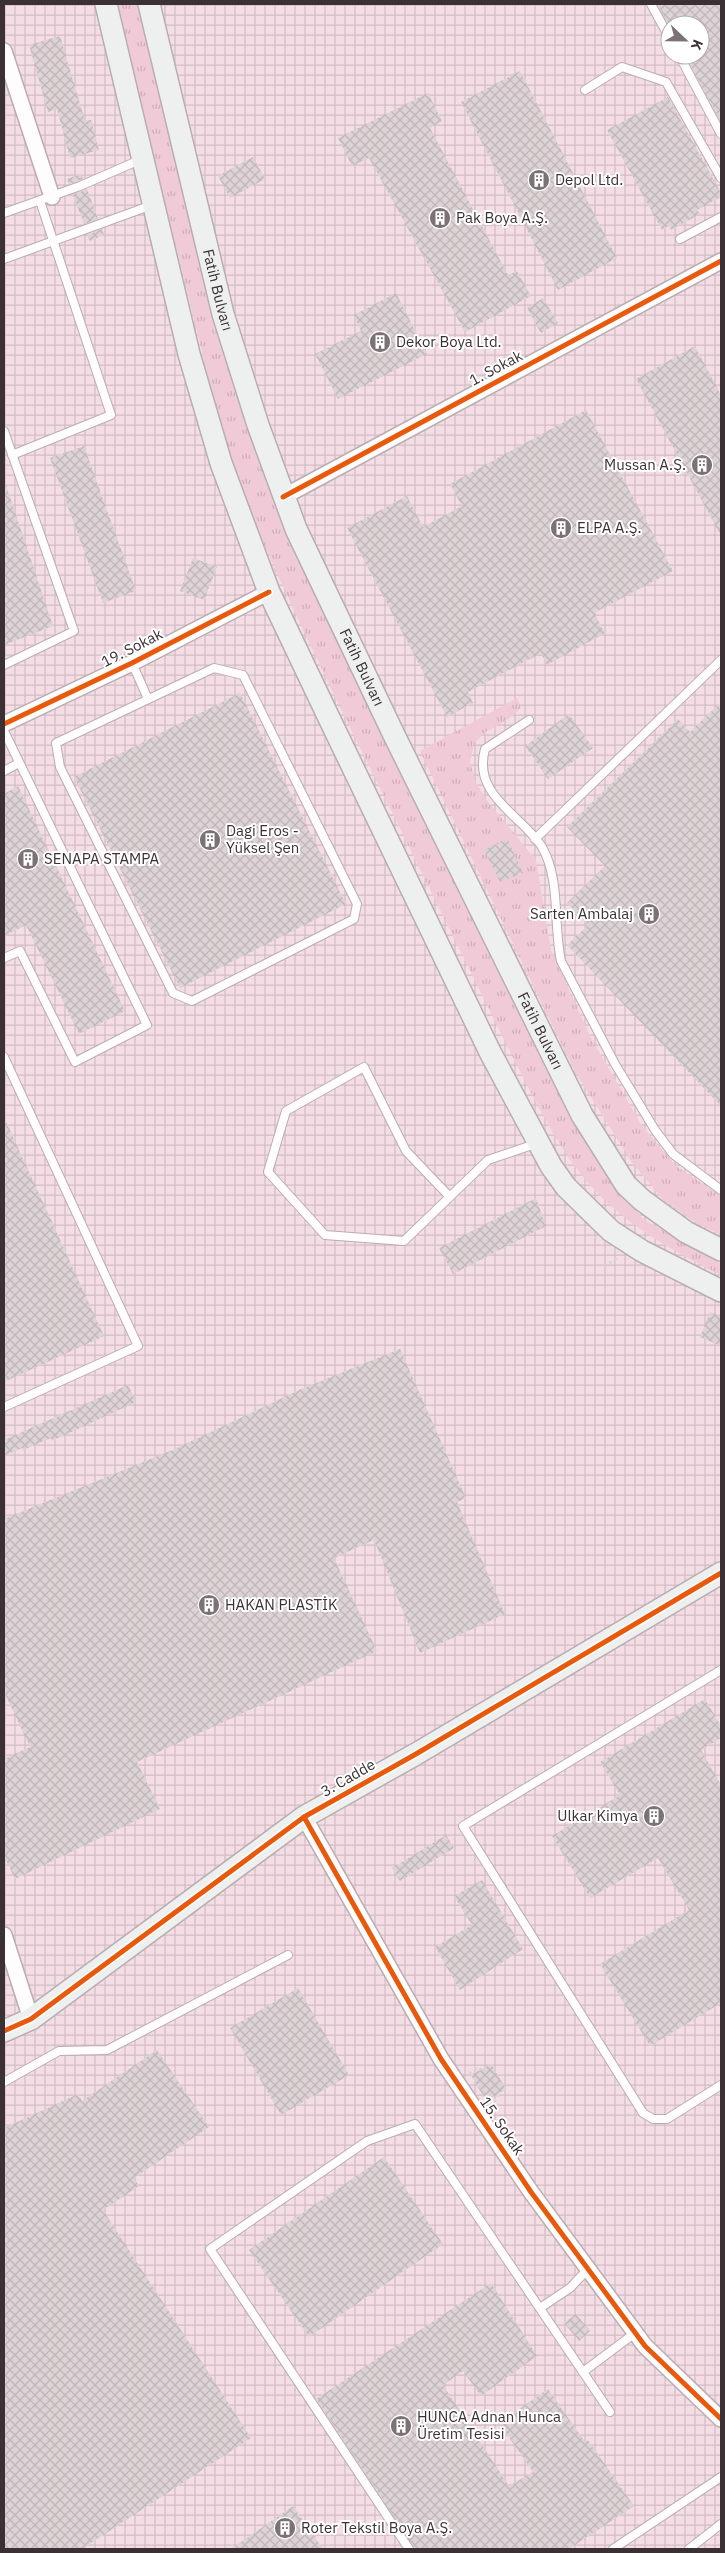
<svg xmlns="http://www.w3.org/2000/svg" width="725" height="2553" font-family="'IBM Plex Sans',sans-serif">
	<defs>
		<pattern id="industrial-grid" width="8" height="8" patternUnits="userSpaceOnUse" patternTransform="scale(1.25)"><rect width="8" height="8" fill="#f5dde5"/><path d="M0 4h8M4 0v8" fill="none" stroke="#d3bec5"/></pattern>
		<pattern id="grass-tufts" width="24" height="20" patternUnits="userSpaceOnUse" patternTransform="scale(1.25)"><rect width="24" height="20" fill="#f0cad6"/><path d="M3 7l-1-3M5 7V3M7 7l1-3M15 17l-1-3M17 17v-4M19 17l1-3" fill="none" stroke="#cfaeb8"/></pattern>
		<pattern id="building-cross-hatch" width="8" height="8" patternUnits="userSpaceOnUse" patternTransform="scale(1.25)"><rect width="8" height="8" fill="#ddd3d6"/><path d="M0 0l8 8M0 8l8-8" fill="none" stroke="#bfb6b8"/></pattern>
	</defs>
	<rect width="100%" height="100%" fill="#f6e9ed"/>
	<path fill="url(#industrial-grid)" fill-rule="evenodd" d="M4 4H721V2549H4ZM670 25H700V55H670Z"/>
	<g fill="url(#grass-tufts)">
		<path d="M116 4H140L230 373 325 617 523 1022 565 1106 590 1151 617 1189 643 1219 721 1264V1275C673 1251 625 1225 589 1184 559 1149 539 1108 518 1067 493 1018 469 968 444 918 371 767 289 613 228 457Z"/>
		<polygon points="517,698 521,708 507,720 484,733 474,744 470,762 475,780 485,798 536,860 551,950 591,1038 642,1126 676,1166 721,1196 721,1235 696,1223 662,1199 631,1161 574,1070 420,751"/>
	</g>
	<g fill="url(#building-cross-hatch)">
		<polygon points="657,4 721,4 721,122 685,55 700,55 700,25 669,25"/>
		<polygon points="60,36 85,121 91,120 99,150 70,158 57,109 48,112 29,45"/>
		<polygon points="520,71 617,258 558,290 461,102"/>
		<polygon points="428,93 442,121 430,128 508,275 517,271 531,296 465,332 369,158 352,166 338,138"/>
		<polygon points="668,97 721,193 721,197 697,210 700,214 671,230 669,226 662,230 607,130"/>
		<polygon points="253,157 265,179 230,198 218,176"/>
		<polygon points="81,174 83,179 69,184 67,179"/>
		<polygon points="87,189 98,219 84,224 73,195"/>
		<polygon points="102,229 104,235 90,241 87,235"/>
		<polygon points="396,293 427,354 338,399 315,354 361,331 354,315"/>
		<polygon points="543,298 558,323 541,333 527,308"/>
		<polygon points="695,346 721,395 721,536 636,379"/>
		<polygon points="586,410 673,571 594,613 605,633 547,665 541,653 468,692 473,703 447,717 347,528 407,496 423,527 462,506 450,484"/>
		<polygon points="84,446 136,591 103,603 50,458"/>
		<polygon points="4,485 6,485 53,626 4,645"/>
		<polygon points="193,558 217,567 204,600 180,591"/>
		<polygon points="240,693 346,904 180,988 74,777"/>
		<polygon points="721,702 721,1106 567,945 588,925 567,903 605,866 567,827 678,719 690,732"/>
		<polygon points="569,714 593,748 548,779 525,746"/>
		<polygon points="18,786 125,1011 79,1034 26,925 4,936 4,794"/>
		<polygon points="508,840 523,873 500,882 484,849"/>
		<polygon points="4,1117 104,1336 4,1382"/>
		<polygon points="536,1198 546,1226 453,1274 439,1248"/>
		<polygon points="710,1312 721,1317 721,1346 700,1337"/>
		<polygon points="400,1349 466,1498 457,1502 505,1614 420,1653 374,1540 334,1558 377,1651 137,1762 160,1809 15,1879 4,1856 4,1759 30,1747 4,1692 4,1519 175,1449 299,1390"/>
		<polygon points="128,1385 136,1402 52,1441 51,1438 23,1450 22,1448 4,1456 4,1440"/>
		<polygon points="705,1699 721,1726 721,1738 701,1750 721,1785 721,2003 650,2046 600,1964 689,1910 658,1858 590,1898 552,1836 620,1795 600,1762"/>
		<polygon points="446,1835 454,1848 400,1881 392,1868"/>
		<polygon points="482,1880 523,1949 460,1990 435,1947 472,1925 454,1896"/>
		<polygon points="298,1988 349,2075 281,2115 230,2028"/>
		<polygon points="157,2050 209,2127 134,2178 139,2186 103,2210 251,2438 82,2549 4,2549 4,2128 78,2094 82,2101"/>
		<polygon points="491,2064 506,2089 486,2101 471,2075"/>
		<polygon points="384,2157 443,2244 309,2337 249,2250"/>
		<polygon points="491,2283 537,2356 481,2396 463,2371 443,2385 509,2486 533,2472 499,2423 548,2389 585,2442 588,2440 634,2506 569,2549 415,2549 316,2399"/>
		<polygon points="576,2314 590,2331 579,2341 564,2323"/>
		<polygon points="293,2506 323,2549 231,2549"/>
	</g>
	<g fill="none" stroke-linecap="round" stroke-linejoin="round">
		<g stroke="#b8aeb2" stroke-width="10">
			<g id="lane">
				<polyline points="651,4 670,39"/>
				<polyline points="679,55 721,134"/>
				<polyline points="585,90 622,67 666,82 721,178"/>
				<polyline points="4,213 80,186 142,159"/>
				<polyline points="680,239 721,217"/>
				<polyline points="4,259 152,205"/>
				<polyline points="4,431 74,631 4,665"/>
				<polyline points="12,455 111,415 40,201"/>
				<polyline points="132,663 148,699"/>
				<polygon points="214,668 243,675 357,904 354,919 192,1001 173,993 60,767 56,743"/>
				<path d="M529 720 485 749C472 796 522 815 542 847 561 880 553 924 561 961L615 1064 655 1130 673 1154 721 1190"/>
				<polyline points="4,731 147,1025 75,1062 20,951 4,958"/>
				<polyline points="4,771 19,763"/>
				<polyline points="535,839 721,660"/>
				<polyline points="4,1057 138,1346 4,1407"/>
				<polyline points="450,1197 406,1151 364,1067 286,1111 268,1172 325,1235 404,1241 488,1160 538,1143"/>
				<polyline points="721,1670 463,1826 643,2113 653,2119 667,2119 721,2085"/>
				<polyline points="4,2082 59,2051 107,2050 288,1955"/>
				<polyline points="540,2308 570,2288 588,2269"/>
				<polyline points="583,2372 635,2333"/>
				<polyline points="409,2549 210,2249 367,2141 415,2124 610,2412"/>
				<polyline points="613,2549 721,2477"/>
				<polyline points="689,2549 721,2524"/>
			</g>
		</g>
		<g stroke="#b8aeb2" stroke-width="18">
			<g id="street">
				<polyline points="4,51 52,197"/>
				<polyline points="283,497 721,261"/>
				<polyline points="4,724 132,663 269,592"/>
				<polyline points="304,1817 441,2059 531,2192 645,2346 721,2419"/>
				<polyline points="4,1935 31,2019"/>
			</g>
		</g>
		<g stroke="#b8aeb2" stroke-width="24">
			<g id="secondary">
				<polyline points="106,4 189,354 221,463 269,592 329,718 490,1052 551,1166 566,1187 611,1231 642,1251 721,1291"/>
				<path id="s1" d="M149 4 223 314 258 425 296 529 394 735 582 1115 626 1185 642 1200 686 1232 721 1250"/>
				<polyline points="4,2031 31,2019 304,1817 416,1754 721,1573"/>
			</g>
		</g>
		<g stroke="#d9d5d6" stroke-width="3" stroke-dasharray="2.5 4" stroke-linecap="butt">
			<polyline points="604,1267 617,1258"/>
			<polyline points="469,2073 479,2067 481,2070"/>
			<polyline points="488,2103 499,2097 497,2094"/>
		</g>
		<use href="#lane" stroke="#fefcfc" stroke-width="8"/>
		<use href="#street" stroke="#fefcfc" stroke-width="15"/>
		<use href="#secondary" stroke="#eef0f0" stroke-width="21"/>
		<g stroke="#fff" stroke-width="8">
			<g id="cycleway">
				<polyline points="283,497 721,261"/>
				<polyline points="4,724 132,663 269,592"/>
				<polyline points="304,1817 441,2059 531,2192 645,2346 721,2419"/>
				<polyline points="4,2031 31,2019 304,1817 416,1754 721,1573"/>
			</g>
		</g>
		<use href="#cycleway" stroke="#e8590c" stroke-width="5"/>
	</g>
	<defs>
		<g id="building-disc" transform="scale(1.125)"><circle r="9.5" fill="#7c7175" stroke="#fff"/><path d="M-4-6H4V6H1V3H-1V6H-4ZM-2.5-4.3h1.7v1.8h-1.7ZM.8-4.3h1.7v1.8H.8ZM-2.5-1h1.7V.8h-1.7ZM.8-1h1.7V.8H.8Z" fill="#fff"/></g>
	</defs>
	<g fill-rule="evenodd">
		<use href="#building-disc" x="539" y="180"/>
		<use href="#building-disc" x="440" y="218"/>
		<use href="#building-disc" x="380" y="342"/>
		<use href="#building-disc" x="702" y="465"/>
		<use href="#building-disc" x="561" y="528"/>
		<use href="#building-disc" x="210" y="840"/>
		<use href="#building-disc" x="28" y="859"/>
		<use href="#building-disc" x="649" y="914"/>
		<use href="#building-disc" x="209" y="1605"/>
		<use href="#building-disc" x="654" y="1816"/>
		<use href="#building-disc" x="401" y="2426"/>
		<use href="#building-disc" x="285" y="2528"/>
	</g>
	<g text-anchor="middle" stroke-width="4" stroke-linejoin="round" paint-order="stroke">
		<g font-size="15" fill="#3b3134" stroke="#fff" text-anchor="start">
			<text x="555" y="185">Depol Ltd.</text>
			<text x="456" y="223">Pak Boya A.Ş.</text>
			<text x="396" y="347">Dekor Boya Ltd.</text>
			<text x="686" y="470" text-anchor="end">Mussan A.Ş.</text>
			<text x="577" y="533">ELPA A.Ş.</text>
			<text x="226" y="836">Dagi Eros -<tspan x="226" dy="17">Yüksel Şen</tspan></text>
			<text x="44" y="864">SENAPA STAMPA</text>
			<text x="633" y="919" text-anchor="end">Sarten Ambalaj</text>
			<text x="225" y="1610">HAKAN PLASTİK</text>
			<text x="638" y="1821" text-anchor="end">Ulkar Kimya</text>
			<text x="417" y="2422">HUNCA Adnan Hunca<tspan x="417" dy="17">Üretim Tesisi</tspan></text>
			<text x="301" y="2533">Roter Tekstil Boya A.Ş.</text>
		</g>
		<g font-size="15" fill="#3b3134" stroke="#fff">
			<text dy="5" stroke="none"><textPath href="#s1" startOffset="294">Fatih Bulvarı</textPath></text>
			<text transform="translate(496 368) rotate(-28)" y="5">1. Sokak</text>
			<text transform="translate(132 648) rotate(-27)" y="5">19. Sokak</text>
			<text dy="5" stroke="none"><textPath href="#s1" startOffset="699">Fatih Bulvarı</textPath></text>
			<text dy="5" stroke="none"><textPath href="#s1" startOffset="1104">Fatih Bulvarı</textPath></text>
			<text transform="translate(348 1778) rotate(-30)" y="5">3. Cadde</text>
			<text transform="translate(502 2126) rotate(56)" y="5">15. Sokak</text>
		</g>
	</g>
	<rect width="725" height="2553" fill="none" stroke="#3b3134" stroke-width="10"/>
	<g transform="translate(685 40) rotate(112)"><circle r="24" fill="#ffffff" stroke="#b1adae"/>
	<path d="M0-4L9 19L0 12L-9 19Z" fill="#7c7175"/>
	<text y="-8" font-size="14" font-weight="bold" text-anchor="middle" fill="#3b3134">K</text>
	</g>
</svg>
